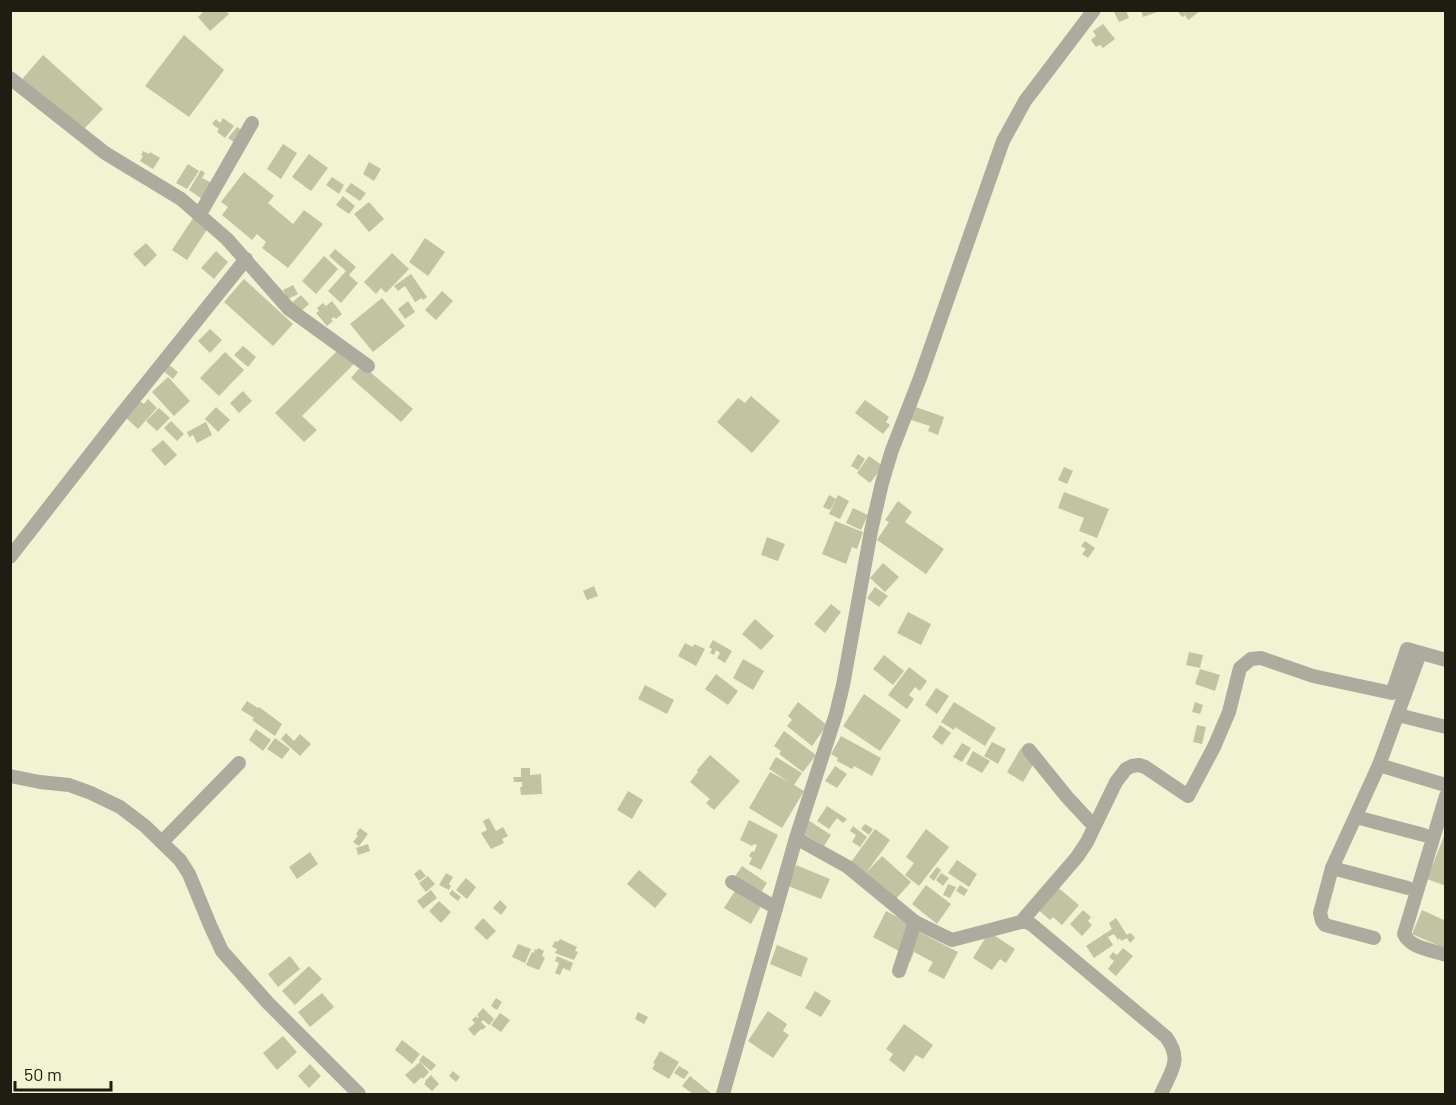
<svg xmlns="http://www.w3.org/2000/svg" width="1456" height="1105" font-family="Barlow,sans-serif">
	<rect width="100%" height="100%" fill="#f1f4d2"/>
	<g fill="#c1c3a3">
		<polygon points="205,10 225,10 229,14 210,31 198,17"/>
		<polygon points="1113,10 1126,10 1129,18 1119,22"/>
		<polygon points="1141,10 1160,10 1160,11 1143,17"/>
		<polygon points="1177,10 1198,10 1199,12 1188,20 1185,15 1183,17 1181,16"/>
		<polygon points="1103,24 1115,39 1103,48 1100,45 1096,47 1091,40 1096,36 1093,31"/>
		<polygon points="184,35 224,70 189,117 145,86"/>
		<polygon points="43,55 103,109 80,133 18,84"/>
		<polygon points="223,118 234,126 225,138 217,132 219,129 212,124 216,119 220,123"/>
		<polygon points="237,127 244,132 235,143 228,138"/>
		<polygon points="283,144 297,153 281,179 267,169"/>
		<polygon points="143,151 149,154 150,152 160,158 153,169 140,161 143,156 141,155"/>
		<polygon points="309,154 328,168 311,191 292,177"/>
		<polygon points="369,162 381,169 374,181 363,174"/>
		<polygon points="188,164 199,171 187,189 176,183"/>
		<polygon points="201,170 205,173 202,178 212,183 202,199 189,190"/>
		<polygon points="244,172 274,196 268,203 293,224 304,210 323,224 288,268 262,248 266,242 257,234 252,240 222,215 228,207 221,202"/>
		<polygon points="332,177 344,185 339,194 326,185"/>
		<polygon points="351,183 366,193 360,201 345,191"/>
		<polygon points="343,196 355,206 349,214 336,205"/>
		<polygon points="369,202 384,219 369,232 354,214"/>
		<polygon points="193,218 208,228 187,260 172,250"/>
		<polygon points="425,238 445,252 428,276 409,262"/>
		<polygon points="146,243 157,255 145,267 133,254"/>
		<polygon points="335,249 356,267 349,275 358,283 341,303 328,291 346,271 329,256"/>
		<polygon points="216,251 228,262 214,279 201,268"/>
		<polygon points="392,253 409,269 386,293 381,288 376,294 364,282"/>
		<polygon points="324,256 338,269 316,294 302,281"/>
		<polygon points="411,274 427,297 423,300 422,298 415,302 405,286 398,291 394,286"/>
		<polygon points="244,279 293,324 273,346 224,302"/>
		<polygon points="293,285 298,294 288,299 283,290"/>
		<polygon points="442,291 453,301 436,320 425,310"/>
		<polygon points="301,295 309,304 298,314 290,304"/>
		<polygon points="382,298 405,326 373,352 350,324"/>
		<polygon points="332,301 342,314 336,319 334,317 331,319 333,321 327,326 316,313 319,311 317,308 323,303 326,306"/>
		<polygon points="408,301 415,312 405,319 398,309"/>
		<polygon points="210,329 222,340 210,353 198,341"/>
		<polygon points="243,346 256,357 248,367 234,355"/>
		<polygon points="339,349 354,364 302,416 317,430 304,442 275,413"/>
		<polygon points="225,352 244,370 219,396 200,378"/>
		<polygon points="167,363 178,372 173,379 162,370"/>
		<polygon points="362,365 413,409 401,422 351,378"/>
		<polygon points="168,377 190,401 174,416 152,392"/>
		<polygon points="243,391 252,401 239,413 230,403"/>
		<polygon points="751,396 780,421 752,453 717,422 738,398 745,403"/>
		<polygon points="148,399 157,408 138,429 125,417 140,401 144,404"/>
		<polygon points="865,400 889,417 886,422 890,425 883,434 855,413"/>
		<polygon points="913,406 944,417 938,435 928,431 930,426 908,419"/>
		<polygon points="216,407 230,420 218,432 205,419"/>
		<polygon points="159,408 170,418 157,431 146,421"/>
		<polygon points="171,421 184,434 177,441 164,428"/>
		<polygon points="206,422 212,435 197,443 193,435 189,437 187,432"/>
		<polygon points="163,440 177,455 165,466 151,450"/>
		<polygon points="858,454 865,459 858,470 851,466"/>
		<polygon points="869,456 883,466 870,483 857,473"/>
		<polygon points="1064,467 1073,471 1067,484 1058,480"/>
		<polygon points="1064,492 1109,509 1097,538 1079,531 1084,518 1058,508"/>
		<polygon points="829,495 836,499 830,510 823,507"/>
		<polygon points="838,495 849,501 840,519 829,514"/>
		<polygon points="898,501 912,512 905,522 944,549 926,574 877,540 889,522 885,520"/>
		<polygon points="853,508 868,515 861,530 846,523"/>
		<polygon points="835,521 863,532 857,549 852,547 846,564 822,554"/>
		<polygon points="767,537 785,544 778,561 761,555"/>
		<polygon points="1085,541 1095,548 1088,558 1082,554 1086,549 1081,546"/>
		<polygon points="883,563 899,577 885,592 870,578"/>
		<polygon points="594,586 598,596 587,600 583,591"/>
		<polygon points="875,587 888,596 879,607 867,598"/>
		<polygon points="831,604 841,612 825,633 814,624"/>
		<polygon points="908,612 931,624 921,645 897,633"/>
		<polygon points="755,619 774,636 761,650 742,634"/>
		<polygon points="713,640 732,651 725,663 717,658 720,653 716,650 714,655 710,653 712,649 709,647"/>
		<polygon points="685,643 693,647 694,644 705,649 696,666 678,656"/>
		<polygon points="1189,652 1203,655 1200,668 1186,665"/>
		<polygon points="884,655 904,671 893,685 873,669"/>
		<polygon points="743,659 764,671 753,690 733,678"/>
		<polygon points="909,667 927,681 920,691 915,687 909,695 914,699 907,709 888,695"/>
		<polygon points="1200,669 1220,675 1215,691 1195,684"/>
		<polygon points="716,674 738,691 728,705 705,689"/>
		<polygon points="645,685 674,700 667,714 638,699"/>
		<polygon points="936,688 949,696 937,714 925,705"/>
		<polygon points="864,694 901,720 880,751 843,726"/>
		<polygon points="247,701 258,708 259,707 282,724 275,736 252,720 254,718 241,710"/>
		<polygon points="798,702 827,725 812,746 787,726 792,720 788,716"/>
		<polygon points="954,702 996,728 985,746 955,727 954,730 941,722"/>
		<polygon points="1195,702 1203,705 1200,714 1192,712"/>
		<polygon points="940,725 951,733 942,745 932,737"/>
		<polygon points="1197,725 1206,727 1202,744 1193,742"/>
		<polygon points="256,729 271,740 263,751 249,740"/>
		<polygon points="784,731 816,755 803,772 779,754 781,751 774,746"/>
		<polygon points="286,733 294,741 300,734 311,744 300,756 281,739"/>
		<polygon points="841,736 881,758 872,776 854,766 852,769 837,761 838,758 831,754"/>
		<polygon points="275,738 290,749 282,759 267,749"/>
		<polygon points="992,742 1006,749 998,764 984,756"/>
		<polygon points="962,743 971,748 962,762 953,757"/>
		<polygon points="1021,748 1037,758 1023,782 1007,772"/>
		<polygon points="973,751 990,761 982,773 966,764"/>
		<polygon points="710,755 740,781 714,810 706,803 710,799 690,782 698,772 697,770"/>
		<polygon points="776,757 802,773 794,785 804,791 782,828 749,808 770,772 789,782 769,769"/>
		<polygon points="835,766 847,774 837,788 825,781"/>
		<polygon points="521,768 530,768 530,775 541,774 542,794 521,795 520,787 522,787 522,782 514,782 513,777 521,777"/>
		<polygon points="628,791 643,800 632,819 617,810"/>
		<polygon points="827,806 847,819 843,823 837,818 829,829 817,821"/>
		<polygon points="489,818 496,831 503,827 508,836 502,839 504,843 491,849 481,833 487,830 483,821"/>
		<polygon points="749,820 778,835 761,870 749,864 752,858 749,856 752,851 754,852 757,845 754,844 752,846 740,840"/>
		<polygon points="808,820 831,835 824,846 801,832"/>
		<polygon points="865,824 873,829 869,835 861,829"/>
		<polygon points="853,826 867,837 860,847 852,842 856,835 850,831"/>
		<polygon points="360,828 368,834 359,846 353,842 358,836 356,834"/>
		<polygon points="875,829 890,840 866,873 851,862"/>
		<polygon points="926,829 949,847 919,886 905,875 914,863 906,857"/>
		<polygon points="1446,831 1446,886 1427,879"/>
		<polygon points="368,844 370,851 358,855 356,848"/>
		<polygon points="310,852 318,864 297,879 289,867"/>
		<polygon points="882,856 911,882 894,901 865,874"/>
		<polygon points="957,860 977,874 969,887 948,873"/>
		<polygon points="796,865 830,879 821,899 788,886"/>
		<polygon points="742,866 767,883 760,894 733,879"/>
		<polygon points="937,867 941,870 934,881 929,877"/>
		<polygon points="420,869 426,876 419,881 414,874"/>
		<polygon points="639,870 667,894 655,908 627,884"/>
		<polygon points="446,873 453,877 449,884 451,886 449,890 439,885"/>
		<polygon points="941,873 949,878 943,886 936,880"/>
		<polygon points="428,876 435,884 426,892 419,883"/>
		<polygon points="466,878 476,887 467,899 456,890"/>
		<polygon points="948,884 956,887 950,898 943,895"/>
		<polygon points="926,885 951,904 937,924 912,904"/>
		<polygon points="960,885 968,890 964,896 956,891"/>
		<polygon points="1056,886 1079,905 1062,925 1053,917 1050,920 1036,908"/>
		<polygon points="431,890 437,898 423,909 417,901"/>
		<polygon points="452,890 461,897 458,901 449,894"/>
		<polygon points="735,891 761,906 751,924 724,908"/>
		<polygon points="500,900 507,907 501,915 493,908"/>
		<polygon points="439,901 451,912 441,923 429,911"/>
		<polygon points="1083,910 1091,917 1088,921 1092,925 1082,936 1070,924"/>
		<polygon points="1422,910 1446,921 1446,949 1412,934"/>
		<polygon points="886,911 913,925 899,951 873,937"/>
		<polygon points="483,918 496,931 487,940 474,928"/>
		<polygon points="1116,918 1127,935 1130,933 1132,934 1135,938 1130,943 1127,938 1121,941 1120,938 1118,940 1114,934 1108,937 1113,945 1094,958 1086,946 1112,929 1109,923"/>
		<polygon points="917,931 958,952 944,979 928,971 933,962 914,952 910,962 903,959"/>
		<polygon points="989,932 1015,949 1006,963 1000,959 992,970 973,958"/>
		<polygon points="560,939 577,947 575,951 578,952 574,960 555,953 557,949 552,947 555,941 558,942"/>
		<polygon points="518,944 531,949 525,963 512,957"/>
		<polygon points="777,945 808,958 801,977 770,964"/>
		<polygon points="538,948 544,951 542,956 545,958 539,970 526,965 532,952 534,953 535,949 537,950"/>
		<polygon points="1123,948 1133,956 1116,976 1108,969 1114,961 1109,957 1113,952 1117,955"/>
		<polygon points="290,956 300,969 278,987 268,974"/>
		<polygon points="557,956 573,963 570,971 563,968 560,975 555,973 559,963 555,961"/>
		<polygon points="309,966 322,979 295,1005 282,991"/>
		<polygon points="815,991 831,1001 821,1017 805,1008"/>
		<polygon points="322,993 334,1007 310,1027 298,1012"/>
		<polygon points="496,998 502,1002 497,1010 491,1006"/>
		<polygon points="483,1008 494,1019 489,1025 483,1020 481,1022 486,1027 482,1030 481,1029 474,1036 468,1029 475,1023 472,1020 476,1016 477,1018 479,1017 477,1015"/>
		<polygon points="768,1011 787,1024 783,1031 789,1035 773,1058 748,1041"/>
		<polygon points="638,1012 648,1017 644,1024 635,1019"/>
		<polygon points="500,1013 510,1020 501,1032 491,1025"/>
		<polygon points="904,1024 933,1045 923,1059 916,1055 904,1072 889,1060 893,1054 886,1049"/>
		<polygon points="283,1036 297,1052 277,1070 263,1053"/>
		<polygon points="402,1040 420,1054 412,1064 395,1050"/>
		<polygon points="660,1051 679,1062 669,1079 652,1069 655,1064 653,1063"/>
		<polygon points="423,1055 436,1065 431,1071 419,1061"/>
		<polygon points="420,1062 429,1072 423,1079 422,1077 414,1084 405,1075"/>
		<polygon points="310,1064 321,1076 309,1088 298,1076"/>
		<polygon points="679,1066 689,1072 684,1079 674,1073"/>
		<polygon points="453,1071 460,1077 456,1082 449,1076"/>
		<polygon points="431,1075 439,1084 432,1091 424,1084 426,1082 425,1081"/>
		<polygon points="690,1076 711,1093 709,1094 693,1094 682,1086"/>
	</g>
	<g fill="none" stroke-linecap="round" stroke-linejoin="round">
		<g stroke="#abac9e" stroke-width="14">
			<polyline points="10,78 105,153 181,199 227,239 289,309 368,366"/>
			<polyline points="200,214 252,123"/>
			<polyline points="10,557 120,416 246,259"/>
			<polyline points="1398,715 1446,727"/>
			<polyline points="1029,750 1067,797 1094,826"/>
			<polyline points="1379,765 1442,784"/>
			<polyline points="10,776 40,782 69,785 91,793 120,807 145,826 180,860 189,874 210,925 222,951 268,1003 359,1094"/>
			<path d="M1446 796 1404 934C1410 948 1432 950 1446 955"/>
			<polyline points="1356,817 1424,835"/>
			<polyline points="796,838 848,867 915,922 899,971"/>
			<polyline points="162,842 239,763"/>
			<polyline points="1332,868 1408,888"/>
			<polyline points="732,882 776,908"/>
			<path d="M915 922 952 940 1021 922H1026L1031 924 1166 1037C1183 1060 1171 1071 1161 1094"/>
			<polyline points="1021,922 1077,857 1087,842 1116,782 1126,769 1132,766 1139,765 1145,767 1188,796 1214,747 1229,712 1240,668 1251,659 1261,658 1313,676 1392,693 1407,649 1446,660"/>
			<polyline points="1374,938 1325,925 1322,921 1320,913 1332,868 1379,765 1420,653"/>
			<polyline points="723,1094 796,838 836,714 843,685 871,531 882,483 892,450 920,378 1003,141 1025,101 1094,10"/>
		</g>
	</g>
	<rect width="1456" height="1105" fill="none" stroke="#1d1d11" stroke-width="24"/>
	<path d="M15 1081v9h96v-9" fill="none" stroke="#1d1d11" stroke-width="3"/>
	<text x="24" y="1081" font-size="18" fill="#1d1d11" stroke="#f1f4d2" stroke-width="4.5" paint-order="stroke">50 m</text>
</svg>
